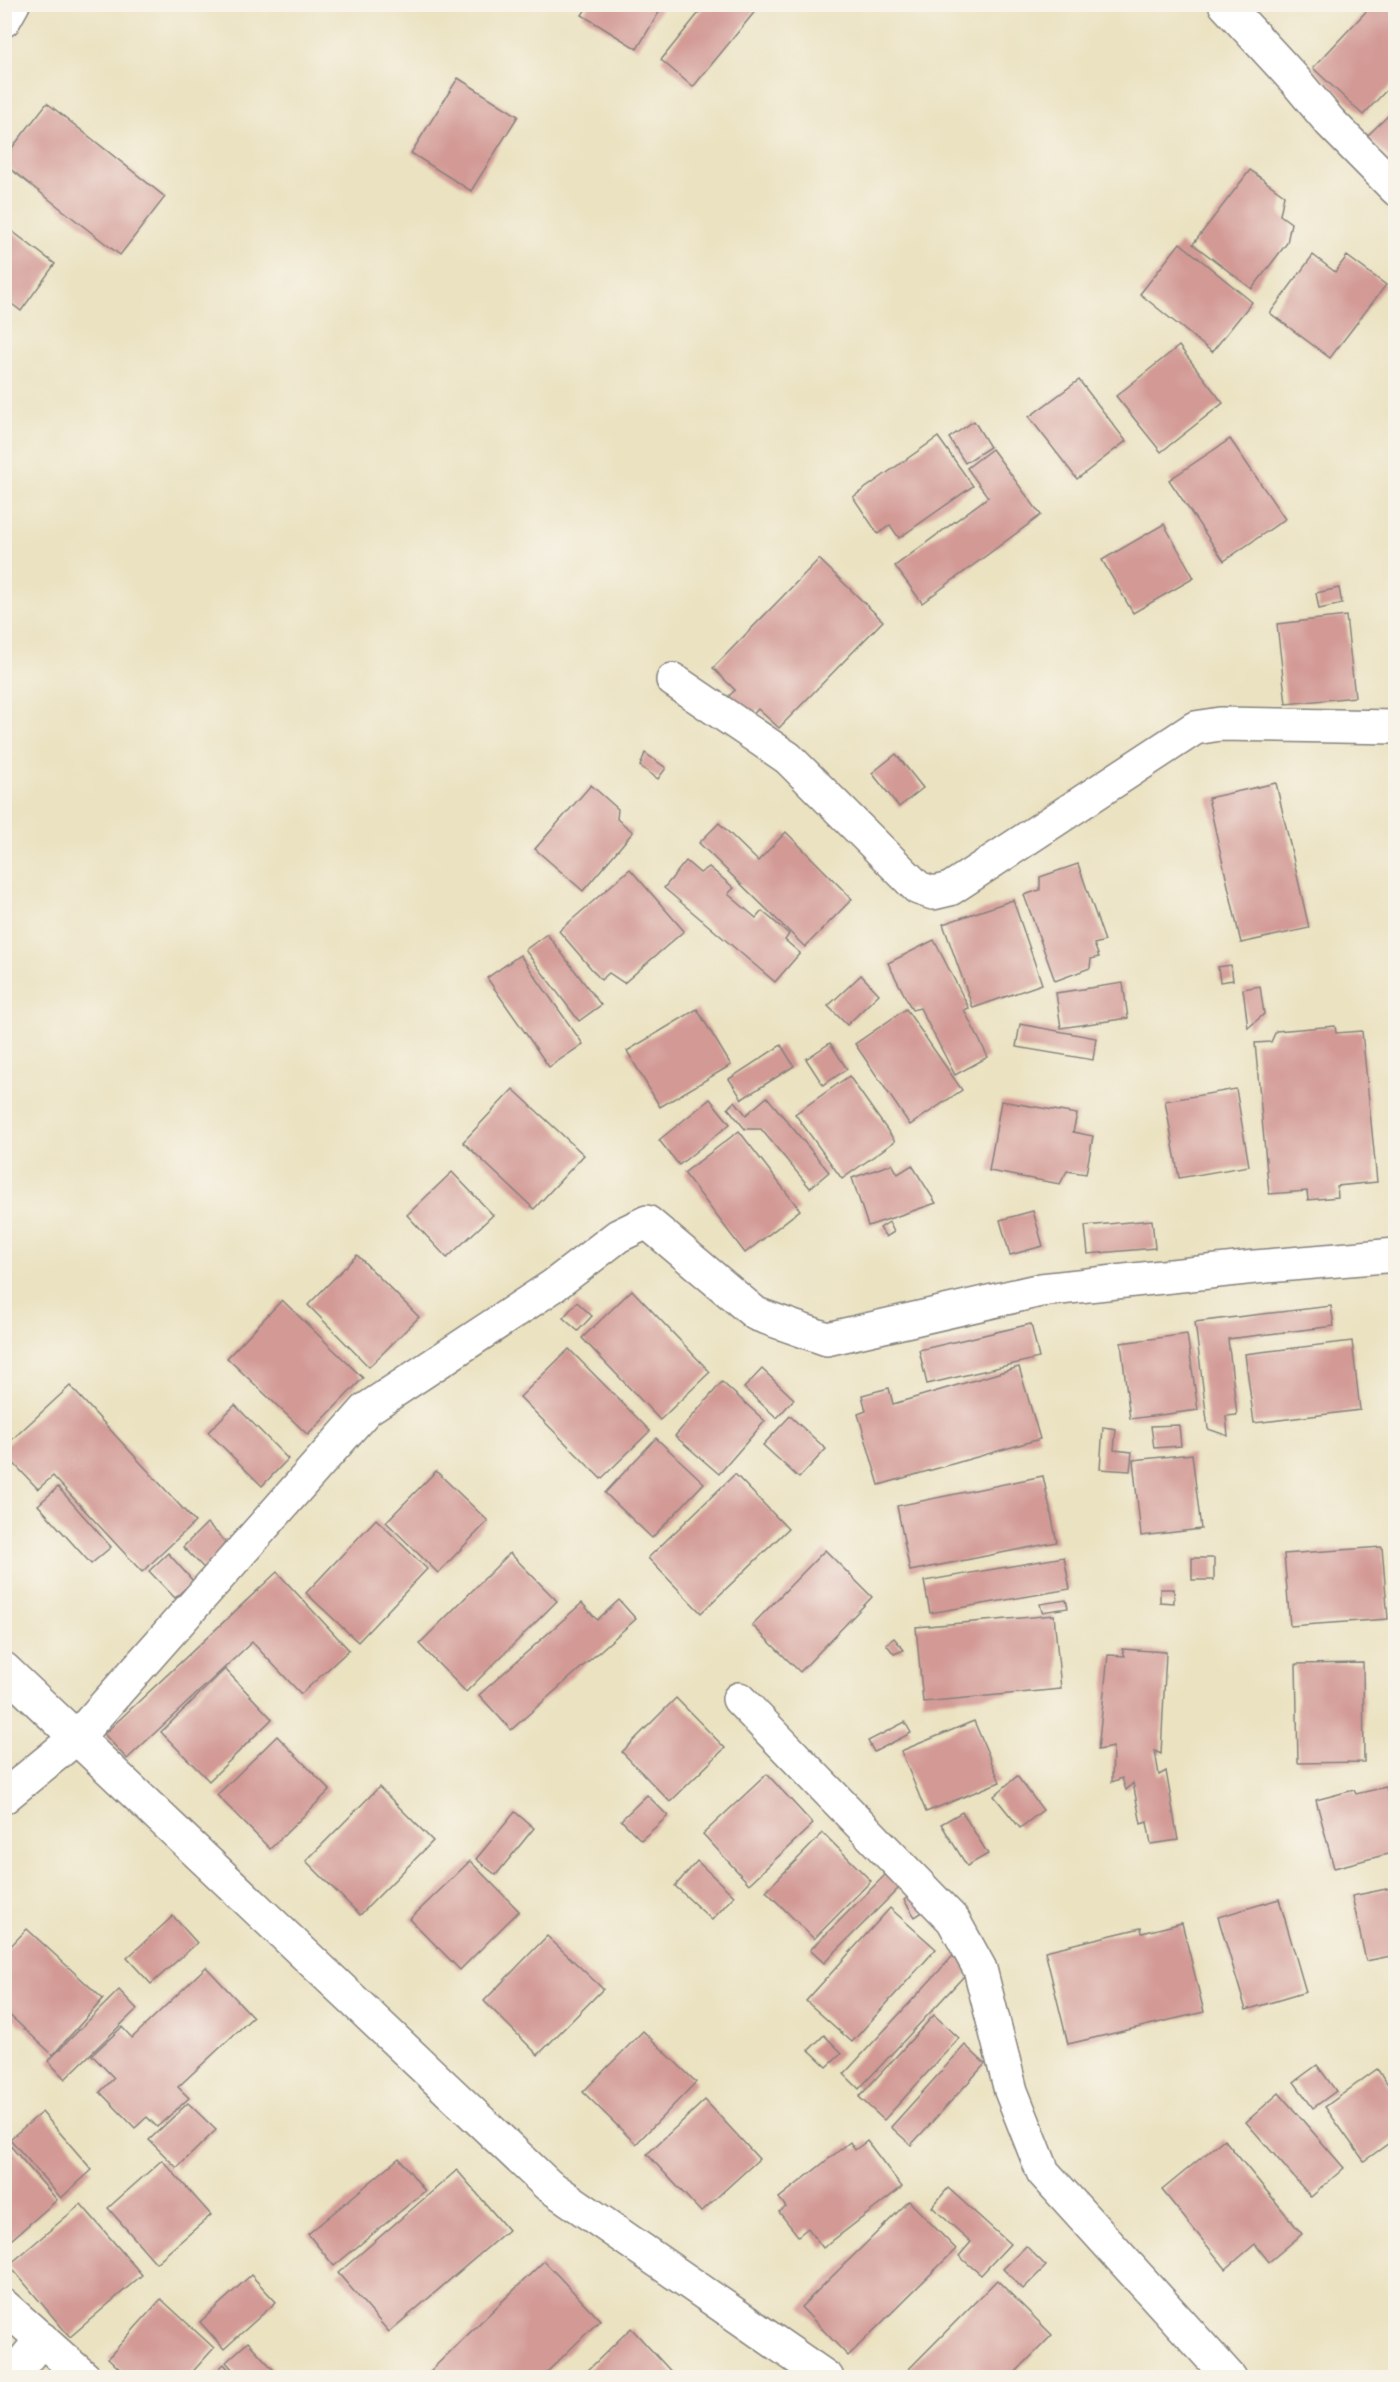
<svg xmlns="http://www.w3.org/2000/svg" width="1400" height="2382" font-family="'Shantell Sans',sans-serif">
	<rect width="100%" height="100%" fill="#f7f3e8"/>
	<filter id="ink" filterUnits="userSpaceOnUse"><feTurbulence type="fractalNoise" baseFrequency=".0167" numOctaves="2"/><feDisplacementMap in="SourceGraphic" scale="12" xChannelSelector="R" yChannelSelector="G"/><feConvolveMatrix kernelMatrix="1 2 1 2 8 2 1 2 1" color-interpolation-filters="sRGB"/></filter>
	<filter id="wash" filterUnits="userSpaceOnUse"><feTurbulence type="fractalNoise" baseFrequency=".008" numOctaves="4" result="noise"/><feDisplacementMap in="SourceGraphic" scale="24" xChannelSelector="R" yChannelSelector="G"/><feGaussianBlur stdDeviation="1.35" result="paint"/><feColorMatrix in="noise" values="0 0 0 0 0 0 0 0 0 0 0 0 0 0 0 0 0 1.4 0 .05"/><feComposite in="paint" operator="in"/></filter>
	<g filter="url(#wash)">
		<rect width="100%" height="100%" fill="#ebe2c1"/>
		<g id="blocks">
			<g fill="#d39a95">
				<polygon points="589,4 664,4 637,49 582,15"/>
				<polygon points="706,4 751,4 757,9 693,87 661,60"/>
				<polygon points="1373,4 1388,4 1396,11 1396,80 1363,115 1313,68"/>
				<polygon points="458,78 518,116 471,191 411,153"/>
				<polygon points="47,103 165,197 120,255 4,164 4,158"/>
				<polygon points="1396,108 1396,165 1367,136"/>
				<polygon points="1250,170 1284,195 1280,215 1291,223 1287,243 1252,289 1193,244"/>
				<polygon points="4,225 55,264 21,311 4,298"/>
				<polygon points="1180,243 1252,302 1212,352 1140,294"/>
				<polygon points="1313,255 1335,272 1347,256 1386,285 1330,358 1270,313"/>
				<polygon points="1179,346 1223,403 1161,452 1116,396"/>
				<polygon points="1079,380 1126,441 1077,479 1029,417"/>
				<polygon points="974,421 990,447 965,463 949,438"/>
				<polygon points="938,437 973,486 899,538 890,525 878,534 853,497"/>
				<polygon points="1230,439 1285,519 1224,561 1169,480"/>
				<polygon points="992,449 1041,515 922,603 895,566 988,497 967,468"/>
				<polygon points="1164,524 1194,578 1133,613 1102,560"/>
				<polygon points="819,559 883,621 779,728 758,709 750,718 728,697 735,690 713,668"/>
				<polygon points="1339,588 1342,604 1319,609 1316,593"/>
				<polygon points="1346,616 1355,697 1286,704 1277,624"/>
				<polygon points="645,753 666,768 658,779 640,766"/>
				<polygon points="896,754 923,788 899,807 872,773"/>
				<polygon points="1276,783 1309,928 1241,943 1208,798"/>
				<polygon points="591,785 618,809 617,819 633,832 583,891 535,849"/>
				<polygon points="719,823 758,861 786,832 852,899 805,947 699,843"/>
				<polygon points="686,861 700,873 709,867 734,888 728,894 756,918 762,911 789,934 785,940 800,953 775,982 664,888"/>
				<polygon points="1078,864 1105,941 1094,944 1099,957 1091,959 1090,968 1055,981 1024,895 1040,890 1040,877"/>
				<polygon points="630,869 684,931 624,983 609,973 601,980 559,931"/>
				<polygon points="1013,900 1042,984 973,1008 943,924"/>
				<polygon points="547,934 601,1005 579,1021 525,950"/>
				<polygon points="934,940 969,1008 964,1010 988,1057 955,1075 920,1008 912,1010 888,963"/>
				<polygon points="520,955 583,1044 549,1067 487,978"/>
				<polygon points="1231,965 1233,980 1220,982 1218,967"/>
				<polygon points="861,975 879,994 847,1025 828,1006"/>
				<polygon points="1123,983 1128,1018 1061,1028 1056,993"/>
				<polygon points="1260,986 1264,1014 1248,1028 1243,989"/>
				<polygon points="697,1009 731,1065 660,1107 627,1051"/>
				<polygon points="906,1009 962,1090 910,1125 855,1044"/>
				<polygon points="1020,1024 1096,1038 1093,1060 1016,1047"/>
				<polygon points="1335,1026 1336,1033 1362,1031 1377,1182 1337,1186 1338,1197 1308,1200 1307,1191 1269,1194 1255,1043 1271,1042 1276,1031"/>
				<polygon points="830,1043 847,1069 823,1085 806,1059"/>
				<polygon points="781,1045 794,1066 742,1099 729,1079"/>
				<polygon points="849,1076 895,1141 842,1179 795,1114"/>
				<polygon points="513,1089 584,1155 534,1209 463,1142"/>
				<polygon points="1236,1089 1249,1166 1179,1178 1165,1101"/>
				<polygon points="767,1097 829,1172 810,1188 761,1129 745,1129 728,1108 735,1101 746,1115"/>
				<polygon points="710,1099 730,1124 679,1165 659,1140"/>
				<polygon points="1001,1101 1077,1114 1073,1132 1093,1136 1086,1174 1067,1171 1060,1184 989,1171"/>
				<polygon points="739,1131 800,1210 745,1253 684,1173"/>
				<polygon points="892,1164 898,1174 912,1165 936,1203 868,1226 852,1178"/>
				<polygon points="452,1172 493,1215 447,1258 407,1215"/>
				<polygon points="1033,1211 1043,1246 1010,1255 1000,1220"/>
				<polygon points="1152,1220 1155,1248 1088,1254 1085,1226"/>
				<polygon points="889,1222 894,1232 886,1237 880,1228"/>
				<polygon points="357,1255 419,1317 369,1367 308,1305"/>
				<polygon points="632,1290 710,1372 660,1420 582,1338"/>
				<polygon points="282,1300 363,1378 308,1435 227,1358"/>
				<polygon points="577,1302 592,1316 578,1331 563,1318"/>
				<polygon points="1331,1306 1334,1326 1228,1339 1237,1415 1226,1416 1228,1436 1208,1429 1195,1322"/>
				<polygon points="1031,1324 1039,1358 927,1384 919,1350"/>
				<polygon points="1187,1334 1198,1410 1130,1419 1121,1343"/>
				<polygon points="1352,1341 1360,1410 1254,1423 1245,1354"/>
				<polygon points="569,1349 650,1431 601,1479 520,1397"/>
				<polygon points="1019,1367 1040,1439 879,1485 858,1414 866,1411 862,1395 889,1388 893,1404"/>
				<polygon points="762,1369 794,1399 777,1418 744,1388"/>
				<polygon points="722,1382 765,1421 719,1474 675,1436"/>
				<polygon points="70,1386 195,1522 142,1572 53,1476 38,1489 4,1453 4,1447"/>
				<polygon points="235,1405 288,1459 262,1486 208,1432"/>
				<polygon points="790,1416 826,1449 799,1478 763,1445"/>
				<polygon points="1179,1425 1181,1446 1154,1448 1151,1426"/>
				<polygon points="1103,1427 1116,1429 1114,1450 1132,1452 1130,1471 1100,1469"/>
				<polygon points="656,1438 704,1483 652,1538 605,1493"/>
				<polygon points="1192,1454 1201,1529 1141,1536 1133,1460"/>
				<polygon points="436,1471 488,1521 438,1573 386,1522"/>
				<polygon points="735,1474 788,1529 701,1613 648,1558"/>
				<polygon points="1043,1476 1057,1542 910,1571 897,1506"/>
				<polygon points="58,1487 111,1547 91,1564 38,1505"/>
				<polygon points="376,1519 427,1569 358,1642 306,1593"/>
				<polygon points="207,1523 228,1544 204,1568 183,1547"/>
				<polygon points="1382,1547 1388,1619 1290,1626 1284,1554"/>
				<polygon points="825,1550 872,1597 800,1672 752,1625"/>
				<polygon points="168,1553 193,1581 175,1598 149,1571"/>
				<polygon points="510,1553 557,1601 466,1692 419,1644"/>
				<polygon points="1064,1557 1070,1589 930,1613 924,1581"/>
				<rect x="1192" y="1558" width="22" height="22"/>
				<polygon points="277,1572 349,1650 301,1694 252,1642 127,1759 104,1734"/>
				<polygon points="1160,1589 1174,1589 1174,1603 1160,1602"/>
				<polygon points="619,1600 636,1619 511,1730 479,1695 582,1603 597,1620"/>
				<polygon points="1066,1600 1068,1608 1042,1612 1040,1604"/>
				<polygon points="1054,1615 1061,1689 923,1702 916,1627"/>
				<polygon points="894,1638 904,1650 894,1654 886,1644"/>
				<polygon points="1122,1649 1166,1652 1161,1754 1155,1751 1159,1775 1166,1771 1178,1840 1151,1844 1147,1822 1141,1824 1133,1783 1126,1790 1122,1778 1112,1782 1113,1747 1098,1750 1108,1655 1125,1656"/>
				<polygon points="1363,1663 1364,1762 1298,1763 1296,1664"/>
				<polygon points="225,1669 272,1719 209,1781 161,1732"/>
				<polygon points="676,1698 725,1748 670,1802 622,1752"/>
				<polygon points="974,1721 1000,1782 926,1812 901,1751"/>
				<polygon points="905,1722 911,1733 874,1752 868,1741"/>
				<polygon points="277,1736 330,1790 270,1849 217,1795"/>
				<polygon points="767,1774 813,1824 749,1884 703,1834"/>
				<polygon points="1017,1776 1043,1810 1020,1828 994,1796"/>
				<polygon points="379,1787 433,1841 360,1915 306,1861"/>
				<polygon points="1386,1787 1388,1795 1396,1793 1396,1852 1334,1868 1316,1800 1354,1790 1356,1794"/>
				<polygon points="647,1795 668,1816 641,1840 621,1820"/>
				<polygon points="515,1812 534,1828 496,1875 476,1859"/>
				<polygon points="962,1812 988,1854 967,1866 941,1824"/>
				<polygon points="823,1833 871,1881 814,1939 766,1891"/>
				<polygon points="470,1861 519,1911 460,1970 410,1919"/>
				<polygon points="697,1861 734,1896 712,1920 675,1886"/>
				<polygon points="890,1870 903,1884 824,1963 810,1950"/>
				<polygon points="924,1886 935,1904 915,1917 904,1900"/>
				<polygon points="1396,1887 1396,1955 1366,1961 1352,1896"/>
				<polygon points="1279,1899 1306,1992 1246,2010 1218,1917"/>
				<polygon points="890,1908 936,1949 852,2042 806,2001"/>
				<polygon points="173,1916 197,1943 151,1984 127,1958"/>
				<polygon points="1182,1923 1204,2012 1068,2044 1045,1951 1141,1928 1142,1933"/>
				<polygon points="27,1929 103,1999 53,2055 4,2010 4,1953"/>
				<polygon points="547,1936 603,1989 538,2055 484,2001"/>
				<polygon points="962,1946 978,1961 859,2089 844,2074"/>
				<polygon points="206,1967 253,2017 178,2087 189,2098 157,2127 147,2117 135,2128 100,2092 114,2078 92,2055 122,2027 132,2038"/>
				<polygon points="119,1990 137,2009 65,2079 48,2061"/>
				<polygon points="934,2015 959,2038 884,2120 859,2097"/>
				<polygon points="643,2031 696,2082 636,2144 583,2092"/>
				<polygon points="824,2035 842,2053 827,2067 809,2050"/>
				<polygon points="965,2045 985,2064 911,2145 891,2127"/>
				<polygon points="1317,2065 1336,2091 1313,2108 1294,2082"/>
				<polygon points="1377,2069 1396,2095 1396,2138 1364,2161 1325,2107"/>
				<polygon points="1279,2093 1344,2168 1311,2197 1246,2122"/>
				<polygon points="705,2100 759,2159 701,2212 647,2154"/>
				<polygon points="188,2103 216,2130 177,2168 149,2140"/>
				<polygon points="42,2112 92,2170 61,2198 10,2139"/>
				<polygon points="1224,2139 1302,2234 1269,2262 1255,2244 1226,2269 1162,2190"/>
				<polygon points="867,2141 902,2187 823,2248 808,2228 798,2236 779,2212 786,2207 779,2198 850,2142 855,2150"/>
				<polygon points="7,2142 57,2200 4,2246 4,2144"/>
				<polygon points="399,2158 425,2191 334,2266 308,2234"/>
				<polygon points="162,2160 211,2215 156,2263 108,2208"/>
				<polygon points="457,2170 508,2230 389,2332 338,2273"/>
				<polygon points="948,2188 1010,2244 981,2275 959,2256 971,2242 932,2207"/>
				<polygon points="909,2201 956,2249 848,2356 801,2307"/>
				<polygon points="81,2204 142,2275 70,2337 9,2265"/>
				<polygon points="1026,2246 1046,2266 1023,2289 1003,2269"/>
				<polygon points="544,2261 600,2320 541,2378 428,2378 426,2375"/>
				<polygon points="251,2275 276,2302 224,2349 200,2322"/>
				<polygon points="997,2280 1052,2335 1010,2378 900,2378"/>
				<polygon points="161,2299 214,2348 187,2378 129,2378 108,2358"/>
				<polygon points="631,2328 677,2378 580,2378"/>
				<polygon points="248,2342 281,2378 240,2378 226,2362"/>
				<polygon points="224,2364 236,2378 209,2378"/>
			</g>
		</g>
	</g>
	<g filter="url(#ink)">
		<use href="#blocks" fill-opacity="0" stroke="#86827e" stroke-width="1.5"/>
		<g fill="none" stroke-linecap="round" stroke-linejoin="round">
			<g stroke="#86827e" stroke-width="36">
				<g id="minor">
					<polyline points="1225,4 1294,79 1330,122 1396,189"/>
					<polyline points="4,20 13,4"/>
					<polyline points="673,680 788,758 918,888 933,893 950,889 1195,728 1220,724 1396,727"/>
					<polyline points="4,1669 548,2185 827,2378"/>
					<polyline points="739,1699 953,1920 980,1969 1011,2091 1043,2172 1230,2378"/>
					<polyline points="4,1797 77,1737 367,1409 553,1286 618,1236 647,1222 756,1314 827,1339 1041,1290 1255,1267 1396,1255"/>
					<polyline points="4,2306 85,2378"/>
					<polyline points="10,2378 42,2339"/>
				</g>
			</g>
			<use href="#minor" stroke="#fff" stroke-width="33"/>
		</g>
	</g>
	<rect width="1400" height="2382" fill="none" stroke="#f7f3e8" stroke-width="24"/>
</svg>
